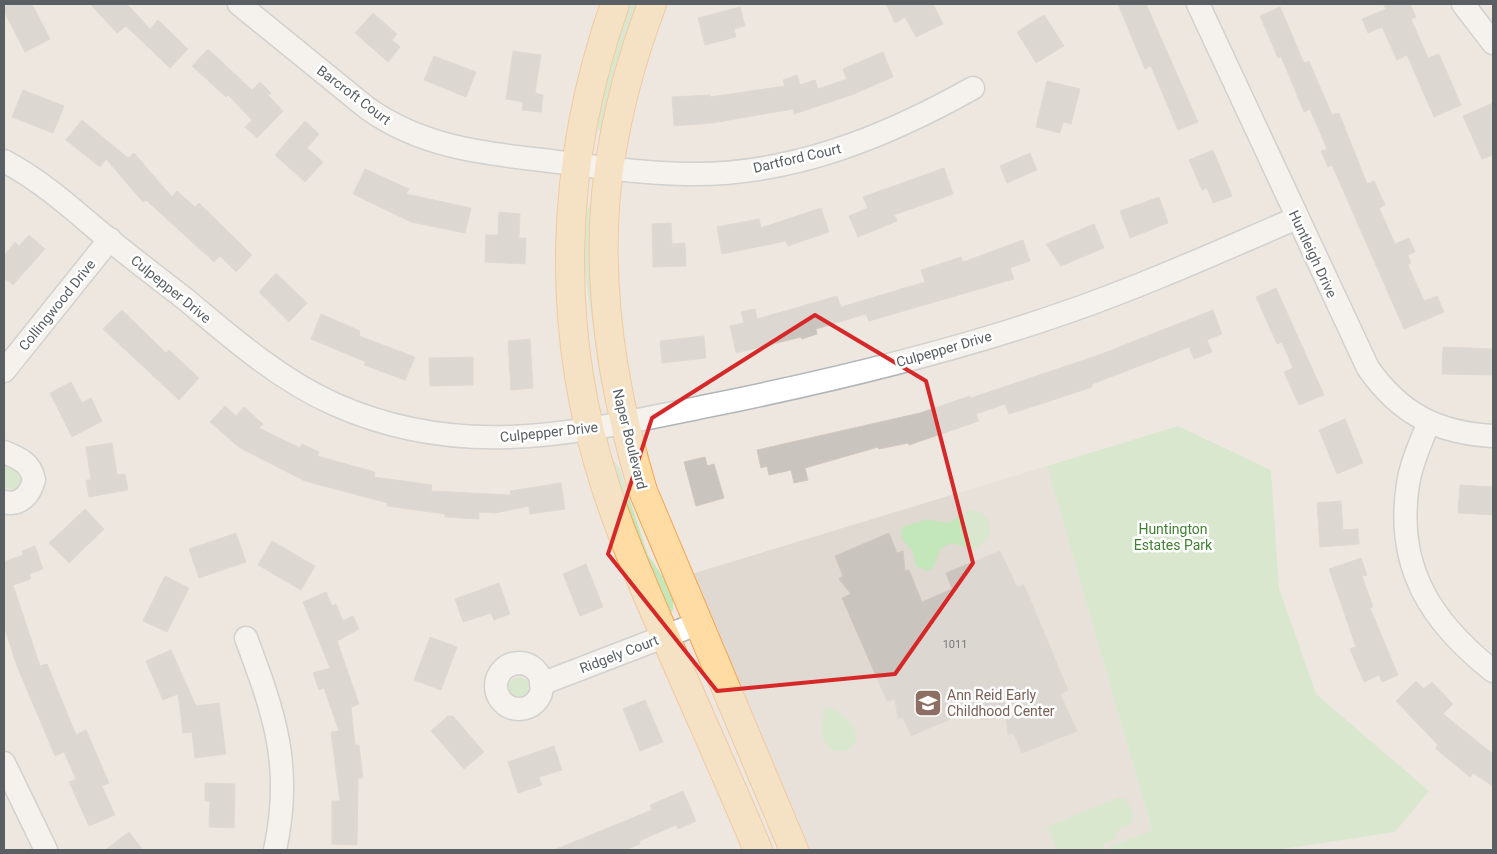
<svg xmlns="http://www.w3.org/2000/svg" width="1497" height="854" font-family="Roboto,sans-serif">
	<rect width="100%" height="100%" fill="#ede7e0"/>
	<polygon fill="#dfd9d1" points="1047,466 1152,830 1109,847 1110,850 804,850 688,575"/>
	<g fill="#c4e6bb">
		<polygon points="624,4 640,4 602,132 598,129 596,105"/>
		<polygon points="592,201 604,386 601,384 583,257 582,229 587,210"/>
		<polygon points="1178,426 1271,470 1279,588 1316,694 1429,791 1395,832 1276,850 1110,850 1109,847 1152,830 1047,466"/>
		<polygon points="615,462 619,468 648,555 673,592 673,609 669,616 642,557 613,464"/>
		<polygon points="4,465 19,470 24,479 18,490 4,488"/>
		<path d="M970 510C989 511 993 525 987 541L975 549 950 543 940 550 933 568 927 571 916 566 912 550 902 540 901 528C909 523 918 524 926 519L950 523 962 513Z"/>
		<circle cx="519" cy="688" r="11"/>
		<path d="M827 707C840 711 859 725 856 741L847 751H835C818 743 822 726 824 710Z"/>
		<polygon points="1119,797 1127,800 1134,817 1130,825 1119,829 1114,840 1104,844 1101,850 1092,848 1087,850 1057,850 1047,827"/>
	</g>
	<g fill="#cac4bf" stroke="#d1c7be">
		<polygon points="10,4 32,4 50,39 25,52 4,11 4,7"/>
		<polygon points="90,4 127,4 150,29 158,20 188,49 170,68 126,26 117,33"/>
		<polygon points="886,4 933,4 943,24 916,37 905,17 895,23"/>
		<polygon points="1118,4 1146,4 1198,122 1178,130 1151,66 1145,69"/>
		<polygon points="1383,4 1410,4 1416,17 1411,19 1428,58 1439,54 1461,105 1434,117 1407,55 1397,60 1382,27 1368,33 1362,19 1386,9"/>
		<polygon points="740,7 745,26 734,29 736,37 705,45 698,18"/>
		<polygon points="1280,7 1304,63 1309,61 1332,115 1339,113 1367,184 1374,181 1385,205 1379,208 1395,244 1409,238 1415,252 1408,255 1411,263 1408,265 1424,301 1437,296 1444,312 1404,329 1332,165 1328,167 1321,151 1327,149 1310,109 1304,112 1281,56 1278,58 1260,16"/>
		<polygon points="373,13 397,34 392,40 400,47 388,62 355,33"/>
		<polygon points="1044,15 1064,46 1036,63 1017,32"/>
		<polygon points="208,49 252,90 260,82 271,93 268,95 283,111 257,138 245,127 252,120 228,95 226,97 192,66"/>
		<polygon points="513,51 541,55 535,93 543,95 541,112 522,110 523,102 506,99"/>
		<polygon points="883,52 893,77 854,94 794,114 793,109 712,123 674,126 672,97 710,95 710,97 785,86 783,80 797,75 800,85 815,80 818,89 847,79 843,69"/>
		<polygon points="434,56 476,72 466,97 424,80"/>
		<polygon points="1047,81 1080,89 1071,124 1063,122 1060,133 1036,127"/>
		<polygon points="23,90 64,106 53,133 12,117"/>
		<polygon points="1493,103 1493,155 1482,159 1463,116"/>
		<polygon points="82,120 128,158 134,153 172,197 177,191 195,207 199,203 252,255 236,272 220,256 214,262 146,200 143,202 106,159 100,167 66,140"/>
		<polygon points="305,121 319,134 307,148 323,162 305,182 275,155"/>
		<polygon points="1213,150 1232,196 1213,203 1207,188 1202,190 1189,160"/>
		<polygon points="1030,153 1037,170 1007,183 1000,166"/>
		<polygon points="944,168 953,194 894,215 897,221 858,237 849,216 868,208 863,197"/>
		<polygon points="365,169 409,189 406,194 471,208 465,233 411,222 353,194"/>
		<polygon points="1159,197 1168,223 1130,238 1120,211"/>
		<polygon points="821,208 829,232 788,246 786,241 722,254 717,227 759,219 761,228"/>
		<polygon points="499,212 520,214 519,238 526,238 525,264 485,262 486,235 498,235"/>
		<polygon points="671,223 672,244 685,243 686,266 653,267 652,224"/>
		<polygon points="1094,224 1104,248 1061,266 1046,244"/>
		<polygon points="29,235 45,249 13,285 4,278 4,256 15,242 19,246"/>
		<polygon points="1023,240 1030,261 1010,268 1014,279 869,321 866,314 816,329 817,334 802,339 801,337 736,353 730,326 744,323 741,312 755,309 757,319 837,296 841,307 925,282 921,270 961,257 963,262"/>
		<polygon points="276,273 307,303 289,322 259,292"/>
		<polygon points="1276,288 1324,395 1299,405 1284,372 1293,368 1282,342 1277,344 1256,297"/>
		<polygon points="122,310 166,353 169,350 199,378 179,400 103,329"/>
		<polygon points="1213,310 1222,334 1207,340 1212,352 1194,359 1189,347 1092,384 1092,387 1050,401 1009,414 1005,404 976,414 979,421 909,445 908,443 879,449 878,447 805,468 808,480 794,483 791,470 769,475 767,466 761,468 757,450 920,413 970,396 971,398 1099,355"/>
		<polygon points="321,314 360,331 359,336 415,357 405,380 364,365 366,362 311,339"/>
		<polygon points="704,336 706,358 662,363 660,341"/>
		<polygon points="530,339 533,388 511,390 508,341"/>
		<polygon points="1443,347 1493,349 1493,375 1442,374"/>
		<polygon points="473,357 473,385 430,386 429,358"/>
		<polygon points="71,382 82,403 91,398 102,421 72,437 50,393"/>
		<polygon points="225,406 236,416 244,407 263,424 259,428 300,448 302,444 319,452 317,456 375,472 374,477 432,485 431,491 511,495 510,491 561,483 565,509 530,514 529,506 495,513 479,512 479,519 445,517 445,514 387,506 388,503 305,481 240,448 210,422"/>
		<polygon points="1345,419 1363,463 1337,474 1319,430"/>
		<polygon points="112,443 117,475 125,474 128,490 89,497 86,480 91,480 86,447"/>
		<polygon points="705,457 707,466 714,464 724,498 696,506 684,462"/>
		<polygon points="1460,485 1493,487 1493,515 1458,513"/>
		<polygon points="1341,501 1343,530 1358,529 1359,544 1320,547 1317,503"/>
		<polygon points="85,509 104,529 69,563 49,543"/>
		<polygon points="236,533 246,562 199,578 189,549"/>
		<polygon points="889,533 897,553 903,551 905,571 909,570 922,602 952,589 946,573 1000,551 1017,587 1024,585 1068,690 1060,694 1077,731 1022,753 1014,734 1008,734 1006,715 999,718 981,720 976,708 911,736 903,717 898,718 895,699 887,701 842,598 851,594 839,579 843,576 835,556"/>
		<polygon points="272,541 315,566 301,590 258,565"/>
		<polygon points="35,546 43,569 29,574 31,579 13,585 40,666 47,664 76,735 86,730 109,783 102,786 115,815 89,826 69,782 76,779 64,752 55,756 17,666 4,626 4,562 23,555 22,551"/>
		<polygon points="1361,558 1367,575 1362,576 1373,607 1370,608 1398,675 1382,682 1379,675 1364,682 1350,649 1356,647 1329,569"/>
		<polygon points="586,564 603,607 580,616 563,574"/>
		<polygon points="165,576 189,588 167,632 143,621"/>
		<polygon points="499,583 510,614 494,620 491,613 463,622 455,599"/>
		<polygon points="326,592 332,606 336,604 343,621 353,616 359,629 337,641 359,704 351,707 355,745 359,745 363,778 358,778 357,845 332,844 332,801 340,801 331,732 339,731 324,688 319,690 313,673 330,668 303,602"/>
		<polygon points="430,637 457,647 441,690 414,680"/>
		<polygon points="171,650 196,706 219,703 226,754 195,758 192,732 183,733 178,694 163,700 146,661"/>
		<polygon points="1416,681 1424,689 1432,682 1453,704 1443,714 1493,754 1493,786 1473,773 1470,777 1435,748 1438,745 1396,701"/>
		<polygon points="645,700 663,742 640,751 623,709"/>
		<polygon points="448,716 453,716 484,752 464,769 431,731"/>
		<polygon points="554,746 562,770 539,777 542,785 518,793 508,762"/>
		<polygon points="205,783 235,784 234,828 209,827 210,801 205,801"/>
		<polygon points="683,791 696,821 678,829 676,825 639,841 640,844 625,850 554,850 652,810 650,805"/>
		<polygon points="129,832 143,850 105,850"/>
	</g>
	<g fill="none" stroke-linecap="round" stroke-linejoin="round">
		<g stroke="#b1b5b9" stroke-width="25">
			<g id="minor">
				<path d="M239 4 367 108C420 146 480 153 542 160 590 166 638 173 686 174 789 176 884 138 973 88"/>
				<path d="M1198 4 1368 368C1400 414 1438 433 1493 436"/>
				<polyline points="1463,4 1493,43"/>
				<path d="M4 161C38 179 66 203 95 228 124 252 154 275 184 298 231 337 278 379 334 404 466 463 583 431 717 404 835 380 953 352 1067 312 1145 285 1220 251 1297 218"/>
				<polyline points="4,371 110,239"/>
				<path d="M1429 422C1421 442 1411 463 1408 484 1395 567 1431 622 1493 671"/>
				<path d="M4 452C19 458 31 463 34 480 30 495 20 506 4 502"/>
				<path d="M246 638C275 715 293 767 275 850"/>
				<circle cx="519" cy="686" r="23"/>
				<polyline points="541,684 697,624"/>
				<polyline points="4,763 46,850"/>
			</g>
		</g>
		<g stroke="#f6a450" stroke-width="30">
			<g id="major">
				<path d="M615 4C560 161 554 325 605 485 623 541 648 596 671 650 700 717 730 783 758 850"/>
				<path d="M652 4C632 57 617 112 609 169 594 276 612 388 643 491L794 850"/>
			</g>
		</g>
		<use href="#minor" stroke="#fff" stroke-width="22"/>
		<use href="#major" stroke="#ffdca3" stroke-width="28"/>
	</g>
	<path d="M0 0H1497V854H0ZM815 315 926 381 973 563 895 674 717 691 608 554 652 418Z" fill="#ede7e0" fill-opacity=".55" fill-rule="evenodd"/>
	<path fill="none" stroke="#d62828" stroke-width="4" stroke-linejoin="round" d="M815 315 926 381 973 563 895 674 717 691 608 554 652 418Z"/>
	<defs>
		<g id="school-square" transform="scale(1.4375)"><rect x="-9" y="-9" width="18" height="18" rx="4" fill="#8d6e63" stroke="#fff"/><path d="M0-5L7-2L0 1L-7-2ZM-4 1L0 2.5L4 1V4Q0 6-4 4Z" fill="#fff"/></g>
	</defs>
	<g fill-rule="evenodd">
		<use href="#school-square" x="928" y="703"/>
	</g>
	<g text-anchor="middle" stroke-width="5" stroke-linejoin="round" paint-order="stroke">
		<g font-size="11" fill="#757879">
			<text x="955" y="648">1011</text>
		</g>
		<g font-size="14" fill="#595f62" stroke="#fff">
			<text transform="translate(354 95) rotate(37)" y="5">Barcroft Court</text>
			<text transform="translate(797 158) rotate(-13)" y="5">Dartford Court</text>
			<text transform="translate(1313 254) rotate(65)" y="5">Huntleigh Drive</text>
			<text transform="translate(171 289) rotate(39)" y="5">Culpepper Drive</text>
			<text transform="translate(57 305) rotate(-51)" y="5">Collingwood Drive</text>
			<text transform="translate(944 349) rotate(-16)" y="5">Culpepper Drive</text>
			<text transform="translate(549 432) rotate(-6)" y="5">Culpepper Drive</text>
			<text transform="translate(630 439) rotate(76)" y="5">Naper Boulevard</text>
			<text transform="translate(619 654) rotate(-21)" y="5">Ridgely Court</text>
		</g>
		<g font-size="14" fill="#3f8230" stroke="#fff">
			<text x="1173" y="534">Huntington<tspan x="1173" dy="16">Estates Park</tspan></text>
		</g>
		<g font-size="14" fill="#785e54" stroke="#fff" text-anchor="start">
			<text x="947" y="700">Ann Reid Early<tspan x="947" dy="16">Childhood Center</tspan></text>
		</g>
	</g>
	<rect width="1497" height="854" fill="none" stroke="#595f62" stroke-width="10"/>
</svg>
